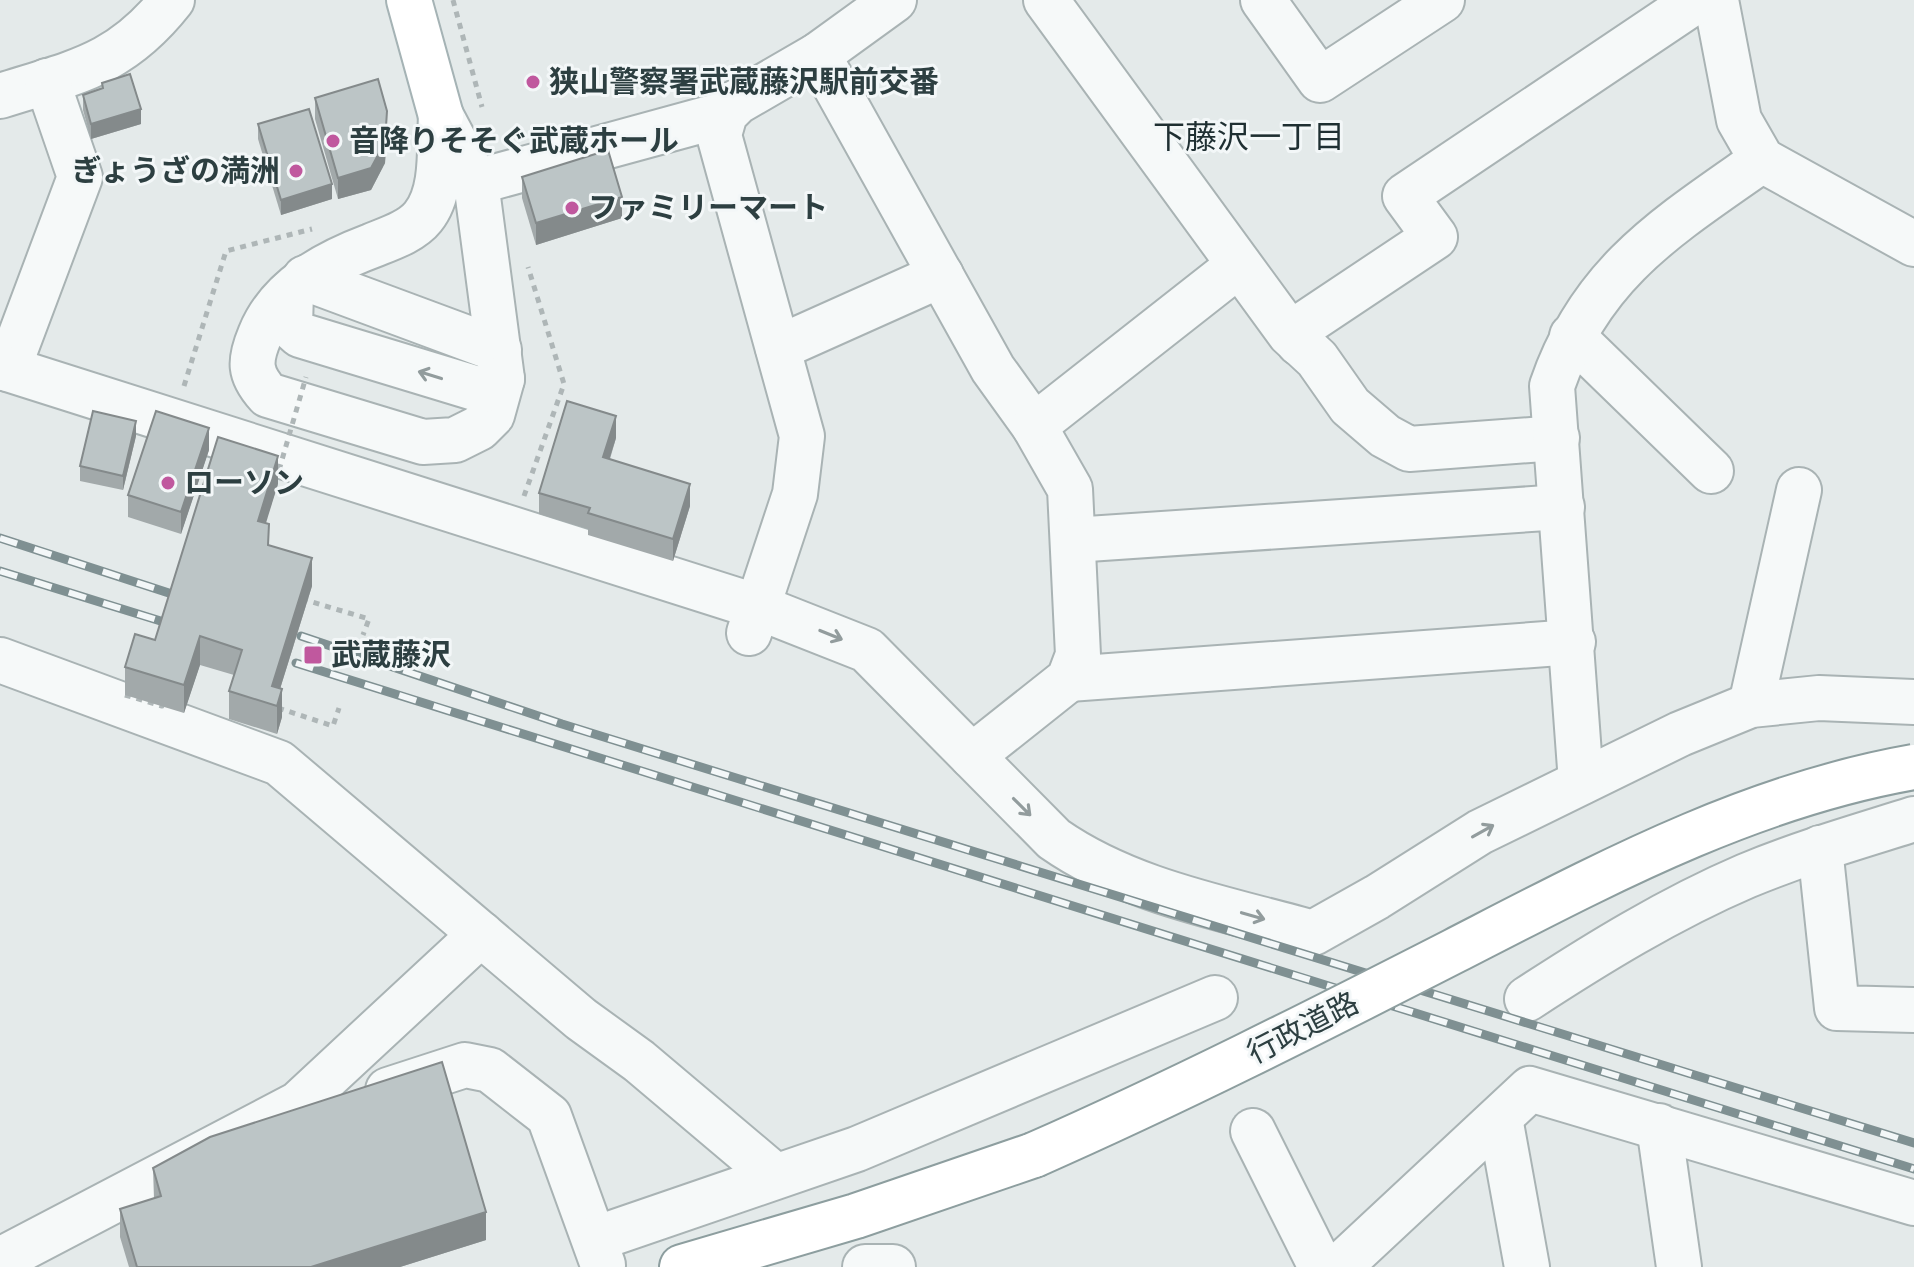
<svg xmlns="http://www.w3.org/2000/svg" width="1914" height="1267" font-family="'Space Grotesk','Noto Sans JP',sans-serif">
	<rect width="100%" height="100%" fill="#e4eaea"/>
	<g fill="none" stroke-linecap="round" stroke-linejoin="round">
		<g stroke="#a9b3b4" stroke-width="48">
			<g id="minor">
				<polyline points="1046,0 1290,334 1317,359 1350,406 1385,436 1409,449 1557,438"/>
				<polyline points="1263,0 1320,80 1442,0"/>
				<polyline points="1716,0 1739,120 1762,160 1914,244"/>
				<polyline points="818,55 993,369 1034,426 1070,489 1078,655 1069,679 972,756"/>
				<path d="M0 96C75 72 120 66 172 0"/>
				<path d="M441 116 476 182 502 379 492 415 479 428 455 440 423 442 268 395C249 374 249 361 260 335 279 288 326 263 371 246 388 239 411 232 423 217 444 191 439 147 441 116Z"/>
				<polyline points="476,182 725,114"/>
				<polyline points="305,278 499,350"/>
				<polyline points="291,292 290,326 300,335 481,390 490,389 502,379"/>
				<polyline points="1572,336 1711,471"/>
				<polyline points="1299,343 1306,323 1435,237 1405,196 1697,0"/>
				<polyline points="778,348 941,275"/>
				<polyline points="0,367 8,369 80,177 47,81"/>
				<path d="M8 369 758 607 867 650 1054 839C1130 892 1225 908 1313 933L1377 897 1480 832 1680 734 1751 705 1819 698 1914 702"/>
				<polyline points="1034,426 1239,265"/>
				<polyline points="1073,540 1562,507"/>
				<polyline points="749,633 795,494 802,436 719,135 725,114 737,102 818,55 894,0"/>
				<polyline points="0,660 279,763 581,1019 639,1061 774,1175"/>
				<polyline points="1069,679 1573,642"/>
				<polyline points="1751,705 1799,490"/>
				<path d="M1581 782 1552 386C1591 272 1668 226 1762 160"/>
				<polyline points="1820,848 1837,1008 1914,1010"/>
				<path d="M1527 999C1596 954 1669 909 1746 876 1801 853 1857 837 1914 819"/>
				<polyline points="388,1090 465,1065 490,1070 549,1116 603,1265"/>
				<polyline points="1500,1118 1527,1267"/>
				<polyline points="1659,1126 1679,1267"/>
				<polyline points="1253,1131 1321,1267"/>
				<polyline points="595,1239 857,1149 1215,998"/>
				<polyline points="0,1260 298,1104 481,934"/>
				<polyline points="865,1267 893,1267"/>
				<polyline points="1339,1267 1530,1089 1914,1203"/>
			</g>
		</g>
		<g stroke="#a5b3b5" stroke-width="48">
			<polyline id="major" points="409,0 441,116"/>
		</g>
		<g stroke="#8d9e9f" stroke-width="48">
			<polyline id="highway" points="682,1267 856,1216 1034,1155"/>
		</g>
		<g stroke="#aeb6b7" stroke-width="5" stroke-dasharray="6 6" stroke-linecap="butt">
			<polyline points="453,0 482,107"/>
			<polyline points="184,386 226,251 312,229"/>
			<polyline points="524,496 564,384 528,267"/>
		</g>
		<use href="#minor" stroke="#f6f9f9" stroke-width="44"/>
		<use href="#major" stroke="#fff" stroke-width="44"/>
		<use href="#highway" stroke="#fff" stroke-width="44"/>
		<g stroke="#7f9092" stroke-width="9">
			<g id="rail">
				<polyline points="0,538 175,595"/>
				<polyline points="0,571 167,623"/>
				<polyline points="301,636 562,724 1914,1143"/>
				<polyline points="296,663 1914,1169"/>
			</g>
		</g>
		<use href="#rail" stroke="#f3f7f8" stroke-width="6" stroke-dasharray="18" stroke-linecap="butt"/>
		<g stroke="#8d9e9f" stroke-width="48" stroke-linecap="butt">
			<path id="highway-bridge" d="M1034 1155C1177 1092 1315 1022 1454 951 1602 875 1748 796 1914 767"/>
		</g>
		<g stroke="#aeb6b7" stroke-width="5" stroke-dasharray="6 6" stroke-linecap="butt">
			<polyline points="279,470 306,377"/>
			<polyline points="302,599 369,619 363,635"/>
			<polyline points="125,695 162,706 163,702"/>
			<polyline points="278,708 333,726 339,708"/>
		</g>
		<use href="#highway-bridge" stroke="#fff" stroke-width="44"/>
	</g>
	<g fill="#a2a9aa">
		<polygon points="102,83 141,124 91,139 83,110 83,95 102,89"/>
		<polygon points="315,98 387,132 385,163 371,190 338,199 315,119"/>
		<polygon points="258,124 332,199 281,215 258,139"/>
		<polygon points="522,177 622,218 536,245 522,198"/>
		<polygon points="136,436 123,490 80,481 80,466"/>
		<polygon points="616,438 610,459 690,506 673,561 588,535 588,529 539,514 539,493"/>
		<polygon points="209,450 181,534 128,517 128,495"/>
		<polygon points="278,484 265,523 269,546 312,586 280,689 282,717 277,734 229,719 229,691 234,675 200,665 184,713 125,695 125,667 155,640"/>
		<polygon points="153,1168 486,1240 400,1267 129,1267 120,1237 120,1209 154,1199"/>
	</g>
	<g fill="#848a8b">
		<polygon points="141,109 141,124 91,139 91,124"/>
		<polygon points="387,111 387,132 385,163 371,190 338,199 338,178"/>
		<polygon points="332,184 332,199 281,215 281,200"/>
		<polygon points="622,197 622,218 536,245 536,223"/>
		<polygon points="616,416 616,438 603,479 603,457"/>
		<polygon points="136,421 136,436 123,490 123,476"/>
		<polygon points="209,428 209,450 181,534 181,512"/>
		<polygon points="278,456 278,484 258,549 258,521"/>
		<polygon points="690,484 690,506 673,561 673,539"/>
		<polygon points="312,558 312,586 275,705 272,686"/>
		<polygon points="200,636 200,665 184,713 184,685"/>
		<polygon points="282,689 282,717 277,734 277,706"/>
		<polygon points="486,1212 486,1240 400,1267 311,1267"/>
	</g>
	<g fill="#bcc5c6" stroke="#848a8b" stroke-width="2">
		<polygon points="130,74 141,109 91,124 83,95 103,88 102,83"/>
		<polygon points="378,79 387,111 385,142 371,168 338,178 315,98"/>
		<polygon points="309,109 332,184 281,200 258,124"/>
		<polygon points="608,150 622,197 536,223 522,177"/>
		<polygon points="567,401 616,416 603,457 690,484 673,539 588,513 590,508 539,493"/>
		<polygon points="93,411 136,421 123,476 80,466"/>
		<polygon points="156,411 209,428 181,512 128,495"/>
		<polygon points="218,437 278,456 258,521 269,524 268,545 312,558 272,686 282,689 277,706 229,691 242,650 200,636 184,685 125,667 135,634 155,640"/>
		<polygon points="442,1062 486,1212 311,1267 137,1267 120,1209 161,1196 153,1168 210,1137"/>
	</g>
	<defs><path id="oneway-shaft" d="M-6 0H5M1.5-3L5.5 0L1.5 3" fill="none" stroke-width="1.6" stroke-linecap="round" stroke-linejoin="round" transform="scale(2)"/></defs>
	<g stroke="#929c9d">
		<use href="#oneway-shaft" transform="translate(430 375) rotate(-163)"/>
		<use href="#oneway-shaft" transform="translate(831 635) rotate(22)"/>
		<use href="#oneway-shaft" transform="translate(1022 807) rotate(45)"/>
		<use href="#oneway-shaft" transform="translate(1483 831) rotate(-29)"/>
		<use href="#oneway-shaft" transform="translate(1253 916) rotate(16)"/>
	</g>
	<g fill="#c0589e" stroke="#f3f7f8" stroke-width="3">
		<circle cx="533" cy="82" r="8"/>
		<circle cx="333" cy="141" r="8"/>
		<circle cx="296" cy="171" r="8"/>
		<circle cx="572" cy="208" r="8"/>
		<circle cx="168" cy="483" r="8"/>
		<rect x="303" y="645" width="20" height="20" rx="4"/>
	</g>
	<g text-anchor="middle" stroke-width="6" stroke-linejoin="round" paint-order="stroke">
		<g font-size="30" font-weight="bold" fill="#2d3f41" stroke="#f3f7f8" text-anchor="start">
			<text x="549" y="92">狭山警察署武蔵藤沢駅前交番</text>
			<text x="349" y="151">音降りそそぐ武蔵ホール</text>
			<text x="280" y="181" text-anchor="end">ぎょうざの満洲</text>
			<text x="588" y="218">ファミリーマート</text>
			<text x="184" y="493">ローソン</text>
			<text x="331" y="665">武蔵藤沢</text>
		</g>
		<g font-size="30" fill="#2d3f41" stroke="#f3f7f8">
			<text transform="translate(1303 1028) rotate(-27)" y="10">行政道路</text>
		</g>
		<g font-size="32" fill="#1f2f32" stroke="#f3f7f8">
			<text x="1249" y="148">下藤沢一丁目</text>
		</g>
	</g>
</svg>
